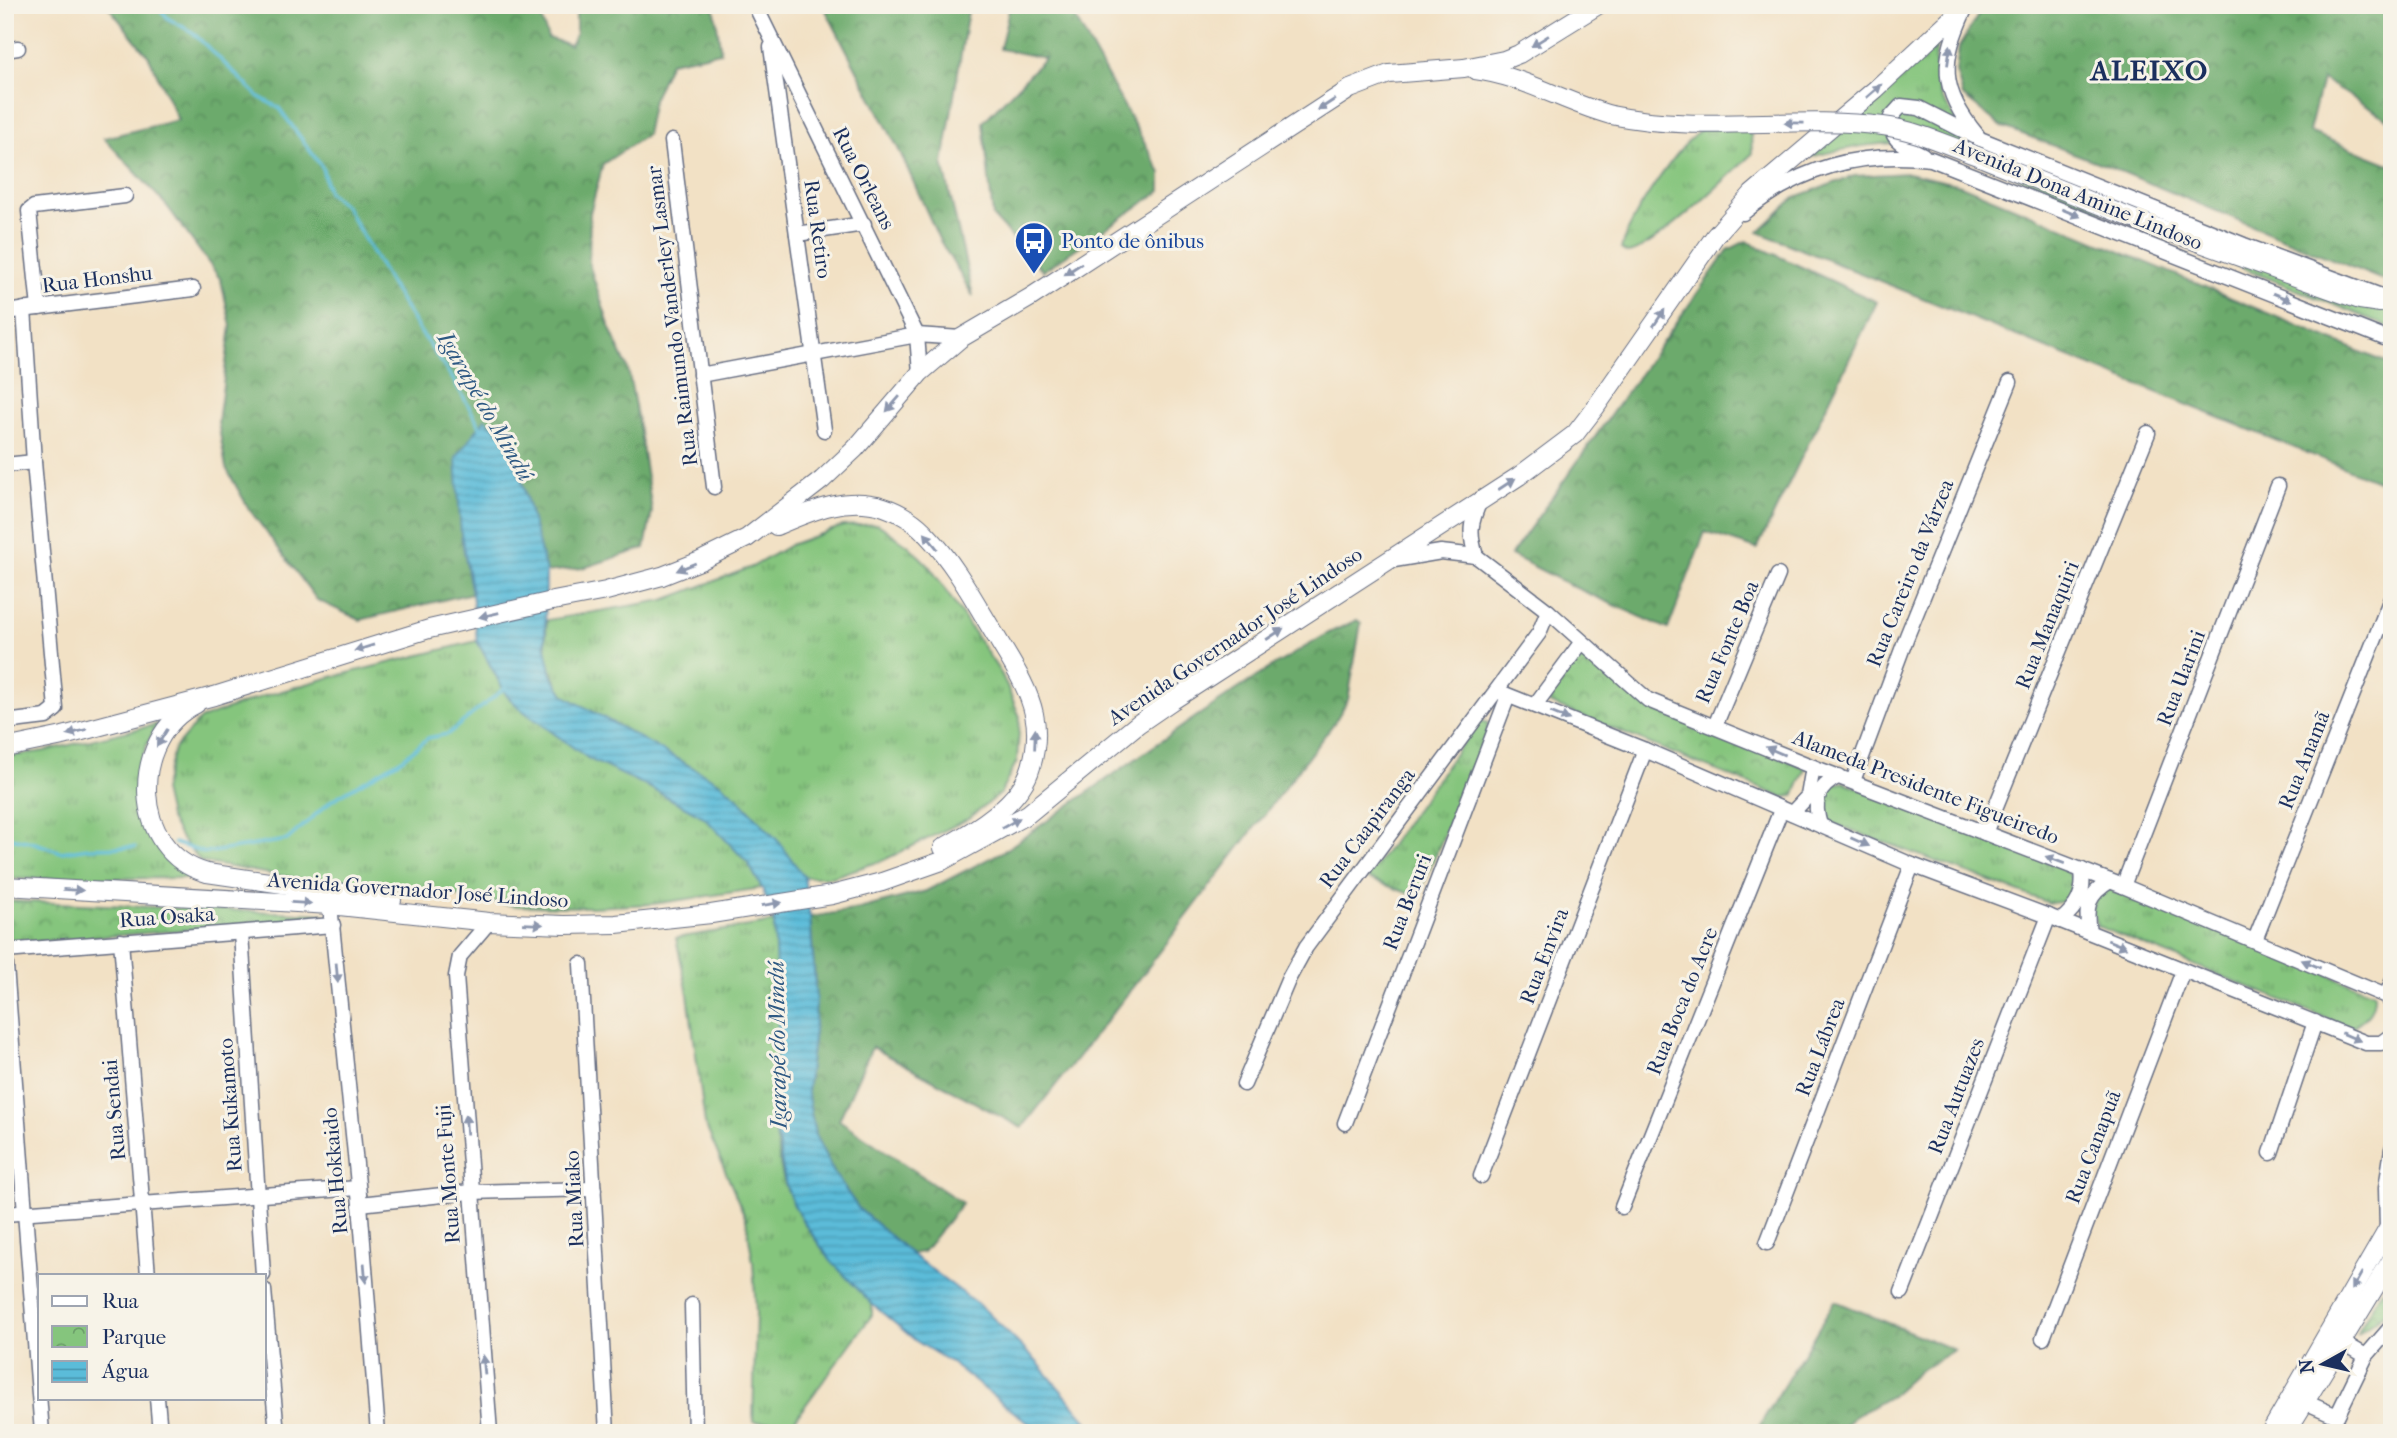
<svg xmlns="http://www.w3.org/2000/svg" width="2397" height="1438" font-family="'IM FELL French Canon',serif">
	<defs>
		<pattern id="grass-tufts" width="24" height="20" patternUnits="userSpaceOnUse" patternTransform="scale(1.75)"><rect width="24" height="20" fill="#85c57d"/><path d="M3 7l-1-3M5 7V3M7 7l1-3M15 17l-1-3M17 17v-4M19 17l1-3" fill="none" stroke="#6ca06a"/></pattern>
		<pattern id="forest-crowns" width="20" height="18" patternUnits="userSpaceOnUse" patternTransform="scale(1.75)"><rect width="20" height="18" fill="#6caa6c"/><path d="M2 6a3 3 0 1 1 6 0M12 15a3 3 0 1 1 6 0" fill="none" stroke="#588b5c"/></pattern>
		<pattern id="park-crowns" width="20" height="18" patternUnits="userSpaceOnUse" patternTransform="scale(1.75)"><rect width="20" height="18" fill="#85c57d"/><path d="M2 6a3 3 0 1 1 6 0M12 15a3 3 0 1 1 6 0" fill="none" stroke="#6ca06a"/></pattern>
		<pattern id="water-rules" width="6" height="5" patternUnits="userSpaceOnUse" patternTransform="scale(1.75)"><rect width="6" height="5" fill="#5bbcd9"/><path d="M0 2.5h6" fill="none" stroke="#4a99b3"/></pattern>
	</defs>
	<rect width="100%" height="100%" fill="#f7f3e8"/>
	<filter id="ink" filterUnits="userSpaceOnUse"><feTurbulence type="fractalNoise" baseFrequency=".0143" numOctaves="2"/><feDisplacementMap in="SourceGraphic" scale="14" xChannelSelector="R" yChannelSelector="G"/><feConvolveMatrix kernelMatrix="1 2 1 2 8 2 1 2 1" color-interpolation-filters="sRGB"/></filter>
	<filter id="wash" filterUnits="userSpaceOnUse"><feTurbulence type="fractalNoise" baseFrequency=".00686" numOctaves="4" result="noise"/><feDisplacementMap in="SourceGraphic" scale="28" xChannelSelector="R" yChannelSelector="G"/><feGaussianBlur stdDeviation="1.57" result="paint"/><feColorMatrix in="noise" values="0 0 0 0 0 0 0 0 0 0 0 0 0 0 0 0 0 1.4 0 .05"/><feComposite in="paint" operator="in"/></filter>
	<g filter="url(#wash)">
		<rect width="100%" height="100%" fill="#f2e1c5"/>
		<g fill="url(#grass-tufts)" stroke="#507a6e" stroke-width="2">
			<path d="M1936 46C1934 88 1937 94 1962 128L2392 306V328L1965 156C1952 152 1939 148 1927 145 1888 139 1848 148 1810 157Z"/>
			<path d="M1737 119 1751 135 1752 154C1729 175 1653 251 1627 253L1621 249C1629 218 1678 144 1705 127 1714 122 1727 121 1737 119Z"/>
			<path d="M878 524 909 546 930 567 1002 675 1020 717 1017 761 1000 794 968 819 884 860 832 877H804C779 843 753 809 720 783L565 696C547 669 544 652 547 620L664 600 752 567 790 545 843 526Z"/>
			<polygon points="477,641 507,696 522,710 589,759 649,787 704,817 748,863 762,888 653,904 591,907 517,906 415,889 305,880 201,862 180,837 169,817 163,790 174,749 200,719 264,696 324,679"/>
			<polygon points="1479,720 1488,723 1487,733 1418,897 1367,878"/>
			<path d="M158 724C122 779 135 843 191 878L5 879V757L44 751Z"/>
			<polygon points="1844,782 2065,869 2073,880 2070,894 2061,902 2049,903 1826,821 1819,805 1831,785"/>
			<path d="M2112 887 2374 993C2375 1012 2365 1018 2351 1028L2097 926 2092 910 2096 894Z"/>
			<path d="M774 922C776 956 778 990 778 1024 779 1081 766 1150 793 1203 812 1242 843 1273 872 1304V1315L793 1422H753L756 1312 753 1262 746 1219 705 1124 688 994 676 938Z"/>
		</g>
		<g fill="url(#forest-crowns)" stroke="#446c65" stroke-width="2">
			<polygon points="107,5 537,5 548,38 570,45 576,34 576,5 714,5 721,52 670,62 653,100 646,135 603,164 590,213 589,264 611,331 628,369 640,432 652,511 645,548 583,568 546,572 521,478 461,534 472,593 360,620 317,600 249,509 226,468 218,422 231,326 221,280 167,206 104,138 178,120 149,57"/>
			<polygon points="823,5 969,5 943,163 973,296 939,239 901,154"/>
			<polygon points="1010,5 1068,5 1161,173 1161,191 1043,271 993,217 983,122 1045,58 1000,49"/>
			<polygon points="1984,5 2392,5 2390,19 2392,25 2392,122 2322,79 2309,132 2392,165 2392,284 2113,168 2001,126 1963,96 1956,72 1959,47"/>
			<polygon points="1908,173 1961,185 2392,365 2392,487 1758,232 1795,197 1854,176"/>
			<polygon points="1746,241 1877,302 1757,549 1705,532 1668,629 1574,587 1511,555 1728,250"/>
			<polygon points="1357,620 1361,623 1348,700 1334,723 1140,978 1022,1128 872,1047 839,1120 962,1203 923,1252 911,1254 859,1209 834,1173 815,1135 807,1091 815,1021 815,978 810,917 859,909 926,891 1004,851 1197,716 1273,666 1329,633"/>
			<polygon points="1835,1301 1954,1350 1919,1371 1891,1396 1854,1417 1835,1433 1755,1433"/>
		</g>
		<g fill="url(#park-crowns)" stroke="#507a6e" stroke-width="2">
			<polygon points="1587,658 1638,698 1806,768 1794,796 1782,797 1544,701 1578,660"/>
			<polygon points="7,901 323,914 323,919 10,944"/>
			<polygon points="2382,1289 2392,1293 2392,1308 2356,1335"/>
		</g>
		<polygon fill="url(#water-rules)" stroke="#3b769c" stroke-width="2" points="485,419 504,436 521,478 546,572 545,643 552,676 565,696 720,783 736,796 779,842 804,877 810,917 816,999 815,1021 807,1091 815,1135 834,1173 859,1209 911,1254 984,1309 1038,1363 1097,1433 1041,1433 950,1362 916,1341 872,1304 831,1261 803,1221 793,1203 785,1182 776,1131 775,1087 778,1023 774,922 762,888 748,863 704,817 649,787 589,759 522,710 507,696 477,641 472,593 461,534 456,458"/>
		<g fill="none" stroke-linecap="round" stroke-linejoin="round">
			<g stroke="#5bbcd9" stroke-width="3.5">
				<polyline points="156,5 169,19 192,32 259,97 279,108 322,167 328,192 346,207 391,285 419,330 455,382 481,428"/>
				<polyline points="5,837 32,842 61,852 89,848 135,847"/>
				<polyline points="174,843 205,853 287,840 332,800 402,759 428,738 448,734 506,687"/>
			</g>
		</g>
	</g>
	<g filter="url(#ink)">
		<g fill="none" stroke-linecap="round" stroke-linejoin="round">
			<g stroke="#666d82" stroke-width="17">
				<g id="minor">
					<polyline points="755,5 917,335 920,373"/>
					<path d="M1965 9C1941 61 1939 89 1977 135"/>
					<polyline points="771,47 824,430"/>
					<polyline points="5,50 18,48"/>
					<polyline points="672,141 714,487"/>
					<path d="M1923 155C1906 146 1888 141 1891 117L1901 106 1919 108 1980 139 2244 245 2392 300"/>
					<path d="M1743 213C1800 167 1859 151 1931 159L2392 341"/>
					<polyline points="797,234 864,224"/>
					<polyline points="39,308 29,211 34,207 125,196"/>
					<polyline points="5,312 193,289"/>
					<polyline points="700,375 917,335 961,338"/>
					<polyline points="5,465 34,462"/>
					<path d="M1476 556C1469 533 1470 523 1480 501"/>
					<polyline points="1394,560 1441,552 1476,556 1548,611 1648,700 1813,767 2123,886 2386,996 2392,1006"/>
					<polyline points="1497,691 1645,750 1912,865 2056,919 2366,1043 2381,1043 2392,1035"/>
					<polyline points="1535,705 1581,643"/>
					<polyline points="5,722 46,717 56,709 34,462 24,309"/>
					<polyline points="1715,726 1778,575"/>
					<polyline points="1853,781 1907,636 2010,382"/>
					<polyline points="1792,813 1808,796 1813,767"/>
					<path d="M1820 825C1813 802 1816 788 1839 776"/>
					<polyline points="1985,833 2148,433"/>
					<polyline points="2123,886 2278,486"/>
					<polyline points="330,905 360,1204 378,1433"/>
					<path d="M2060 921C2078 907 2085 893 2082 870"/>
					<polyline points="489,922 460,956 456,976 490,1433"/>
					<path d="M2089 932C2085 907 2087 895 2110 881"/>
					<polyline points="241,933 263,1275"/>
					<polyline points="2255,940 2392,596"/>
					<polyline points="121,941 148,1275"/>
					<polyline points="5,951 333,925"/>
					<polyline points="5,953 42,1433"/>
					<polyline points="581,964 607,1433"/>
					<polyline points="2386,996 2392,982"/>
					<polyline points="1244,1084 1289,978 1306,947 1539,633 1548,611"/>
					<polyline points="1345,1123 1508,696"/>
					<polyline points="2271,1153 2315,1022"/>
					<polyline points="1481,1176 1645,750"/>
					<polyline points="360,1204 470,1192 594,1189"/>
					<polyline points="1622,1207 1781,810"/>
					<polyline points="5,1214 358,1188"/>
					<polyline points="2387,1230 2386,1188 2392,1149"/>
					<polyline points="1767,1243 1912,865"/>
					<polyline points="264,1290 277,1433"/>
					<polyline points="1902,1292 2049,916"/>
					<polyline points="692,1305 695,1433"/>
					<polyline points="2043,1338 2183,971"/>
					<polyline points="2342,1342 2366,1356"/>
					<polyline points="157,1398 160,1433"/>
					<polyline points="2305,1402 2337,1416 2366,1356 2392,1326"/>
				</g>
			</g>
			<g stroke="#666d82" stroke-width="20">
				<g id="major">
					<path d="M1475 70C1524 76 1565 103 1611 115"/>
					<polyline points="1980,157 2139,221 2360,300 2380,303 2392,301"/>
					<path d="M776 526C811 511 846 495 884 507 900 512 917 523 928 536 956 565 976 604 997 638 1011 662 1028 686 1034 714 1038 732 1036 750 1031 767 1021 803 974 831 943 848"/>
					<path d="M196 704C128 738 130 852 207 873L392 900"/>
					<polyline points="5,748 63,736 214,696 429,629 548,602 606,591 662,576 700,561 747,538 822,480 855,449 920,373 961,338 1031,297 1350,89 1389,74 1464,68 1504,60 1519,54 1598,5"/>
					<polyline points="5,886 330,905 489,922 564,925 616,924 711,914 832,895 882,882 942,861 1028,814 1138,724 1173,700 1519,476 1575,434 1595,408 1715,236 1752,194 1876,89 1966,5"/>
					<polyline points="2270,1433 2392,1222"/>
					<polyline points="2286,1433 2392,1259"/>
				</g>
			</g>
			<use href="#minor" stroke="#fff" stroke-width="14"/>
			<use href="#major" stroke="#fff" stroke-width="18"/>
			<g stroke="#666d82" stroke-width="20" stroke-linecap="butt">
				<path id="major-bridge" d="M1611 115C1701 134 1793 115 1883 126 1916 130 1949 146 1980 157"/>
			</g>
			<use href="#major-bridge" stroke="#fff" stroke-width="18"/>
		</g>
		<defs><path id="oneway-solid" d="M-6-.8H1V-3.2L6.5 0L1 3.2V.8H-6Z" transform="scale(1.75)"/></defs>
		<g fill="#8d97ae">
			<use href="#oneway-solid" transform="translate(1540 41) rotate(148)"/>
			<use href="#oneway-solid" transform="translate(1949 55) rotate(-82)"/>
			<use href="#oneway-solid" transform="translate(1874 91) rotate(-41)"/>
			<use href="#oneway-solid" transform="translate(1326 105) rotate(147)"/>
			<use href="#oneway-solid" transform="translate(1794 123) rotate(-179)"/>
			<use href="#oneway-solid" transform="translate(2071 213) rotate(22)"/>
			<use href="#oneway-solid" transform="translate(1073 269) rotate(147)"/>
			<use href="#oneway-solid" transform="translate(2282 297) rotate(22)"/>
			<use href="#oneway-solid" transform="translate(1659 318) rotate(-56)"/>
			<use href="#oneway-solid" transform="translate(893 404) rotate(131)"/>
			<use href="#oneway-solid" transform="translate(1507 484) rotate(-33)"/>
			<use href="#oneway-solid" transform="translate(931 541) rotate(-129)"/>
			<use href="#oneway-solid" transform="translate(686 567) rotate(158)"/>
			<use href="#oneway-solid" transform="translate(489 615) rotate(167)"/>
			<use href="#oneway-solid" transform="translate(1275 634) rotate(-33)"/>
			<use href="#oneway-solid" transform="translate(364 648) rotate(163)"/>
			<use href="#oneway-solid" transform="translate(1560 716) rotate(22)"/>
			<use href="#oneway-solid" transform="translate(77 732) rotate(165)"/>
			<use href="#oneway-solid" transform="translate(162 738) rotate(122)"/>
			<use href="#oneway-solid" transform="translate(1035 739) rotate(-88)"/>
			<use href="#oneway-solid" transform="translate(1775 751) rotate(-157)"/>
			<use href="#oneway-solid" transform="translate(1011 823) rotate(-30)"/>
			<use href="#oneway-solid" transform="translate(1860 842) rotate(24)"/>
			<use href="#oneway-solid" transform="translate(2055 860) rotate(-159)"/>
			<use href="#oneway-solid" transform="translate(73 890) rotate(3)"/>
			<use href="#oneway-solid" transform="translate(301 903) rotate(3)"/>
			<use href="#oneway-solid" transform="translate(772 904) rotate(-9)"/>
			<use href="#oneway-solid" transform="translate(533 924) rotate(2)"/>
			<use href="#oneway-solid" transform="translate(2117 944) rotate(22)"/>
			<use href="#oneway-solid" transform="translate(2311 964) rotate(-157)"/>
			<use href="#oneway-solid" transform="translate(337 973) rotate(85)"/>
			<use href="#oneway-solid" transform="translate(2351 1037) rotate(23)"/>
			<use href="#oneway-solid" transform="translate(466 1124) rotate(-94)"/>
			<use href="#oneway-solid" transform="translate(365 1273) rotate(85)"/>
			<use href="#oneway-solid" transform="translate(2357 1281) rotate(120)"/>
			<use href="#oneway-solid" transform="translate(484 1365) rotate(-95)"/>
		</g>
	</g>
	<defs>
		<g id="bus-pin" transform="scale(2.0125)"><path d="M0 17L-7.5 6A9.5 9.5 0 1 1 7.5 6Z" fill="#1a4fb4" stroke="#f7f3e8"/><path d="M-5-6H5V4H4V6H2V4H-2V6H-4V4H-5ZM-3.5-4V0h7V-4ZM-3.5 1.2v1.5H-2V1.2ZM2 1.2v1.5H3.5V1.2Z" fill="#fff"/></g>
	</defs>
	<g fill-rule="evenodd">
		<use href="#bus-pin" x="1034" y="241"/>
	</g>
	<g text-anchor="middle" stroke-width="6" stroke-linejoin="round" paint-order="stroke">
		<g font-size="21" fill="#1b2f5e" stroke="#f7f3e8">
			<text transform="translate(864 178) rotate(63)" y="7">Rua Orleans</text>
			<text transform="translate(2078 194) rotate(22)" y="7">Avenida Dona Amine Lindoso</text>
			<text transform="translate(818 229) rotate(82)" y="7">Rua Retiro</text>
			<text transform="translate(97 279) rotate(-7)" y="7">Rua Honshu</text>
			<text transform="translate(672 316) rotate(-97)" y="7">Rua Raimundo Vanderley Lasmar</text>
			<text transform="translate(1910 573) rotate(-68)" y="7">Rua Careiro da Várzea</text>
			<text transform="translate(2047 625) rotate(-68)" y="7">Rua Manaquiri</text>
			<text transform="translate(1235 636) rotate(-34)" y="7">Avenida Governador José Lindoso</text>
			<text transform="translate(1727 642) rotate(-67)" y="7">Rua Fonte Boa</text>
			<text transform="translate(2181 678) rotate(-69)" y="7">Rua Uarini</text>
			<text transform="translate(2304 760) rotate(-68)" y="7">Rua Anamã</text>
			<text transform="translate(1926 787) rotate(21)" y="7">Alameda Presidente Figueiredo</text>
			<text transform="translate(1367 828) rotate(-53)" y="7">Rua Caapiranga</text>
			<text transform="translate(418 890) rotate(4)" y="7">Avenida Governador José Lindoso</text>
			<text transform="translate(1407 902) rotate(-69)" y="7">Rua Beruri</text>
			<text transform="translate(167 917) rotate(-4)" y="7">Rua Osaka</text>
			<text transform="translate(1544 956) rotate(-69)" y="7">Rua Envira</text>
			<text transform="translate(1682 1001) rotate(-68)" y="7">Rua Boca do Acre</text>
			<text transform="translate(1820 1047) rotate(-69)" y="7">Rua Lábrea</text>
			<text transform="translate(1956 1096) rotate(-69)" y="7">Rua Autuazes</text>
			<text transform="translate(230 1105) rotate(-94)" y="7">Rua Kukamoto</text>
			<text transform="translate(114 1110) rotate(-95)" y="7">Rua Sendai</text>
			<text transform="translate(2093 1147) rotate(-69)" y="7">Rua Canapuã</text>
			<text transform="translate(335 1171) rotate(-95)" y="7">Rua Hokkaido</text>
			<text transform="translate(448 1174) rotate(-94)" y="7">Rua Monte Fuji</text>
			<text transform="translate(574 1199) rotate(-93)" y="7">Rua Miako</text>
		</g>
		<g font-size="21" fill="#164399" stroke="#f7f3e8" text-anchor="start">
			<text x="1061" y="248">Ponto de ônibus</text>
		</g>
		<g font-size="23" font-style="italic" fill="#2e5983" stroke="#f7f3e8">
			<text transform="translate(486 406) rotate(60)" y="8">Igarapé do Mindú</text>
			<text transform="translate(777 1045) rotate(-91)" y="8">Igarapé do Mindú</text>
		</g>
		<g font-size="28" font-weight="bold" letter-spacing="2" fill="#1b2f5e" stroke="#f7f3e8">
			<text x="2150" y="80">ALEIXO</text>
		</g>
	</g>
	<rect width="2397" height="1438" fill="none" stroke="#f7f3e8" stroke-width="28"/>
	<rect x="38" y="1274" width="228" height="126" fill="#f7f3e8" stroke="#9fa5b1" stroke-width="2"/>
	<rect x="52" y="1296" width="35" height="10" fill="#ffffff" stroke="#9fa5b1" stroke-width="2"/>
	<text x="102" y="1308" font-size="21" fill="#1b2f5e">Rua</text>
	<rect x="52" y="1326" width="35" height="21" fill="url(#park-crowns)" stroke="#9fa5b1" stroke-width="2"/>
	<text x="102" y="1344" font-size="21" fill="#1b2f5e">Parque</text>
	<rect x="52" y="1361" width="35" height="21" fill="url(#water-rules)" stroke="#9fa5b1" stroke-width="2"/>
	<text x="102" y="1378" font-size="21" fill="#1b2f5e">Água</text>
	<g transform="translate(2323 1364) rotate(262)" stroke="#f7f3e8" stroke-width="5" paint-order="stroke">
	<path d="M0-5L12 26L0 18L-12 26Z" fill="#1b2f5e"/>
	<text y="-10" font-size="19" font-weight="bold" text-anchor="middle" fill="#1b2f5e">N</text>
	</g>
</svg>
